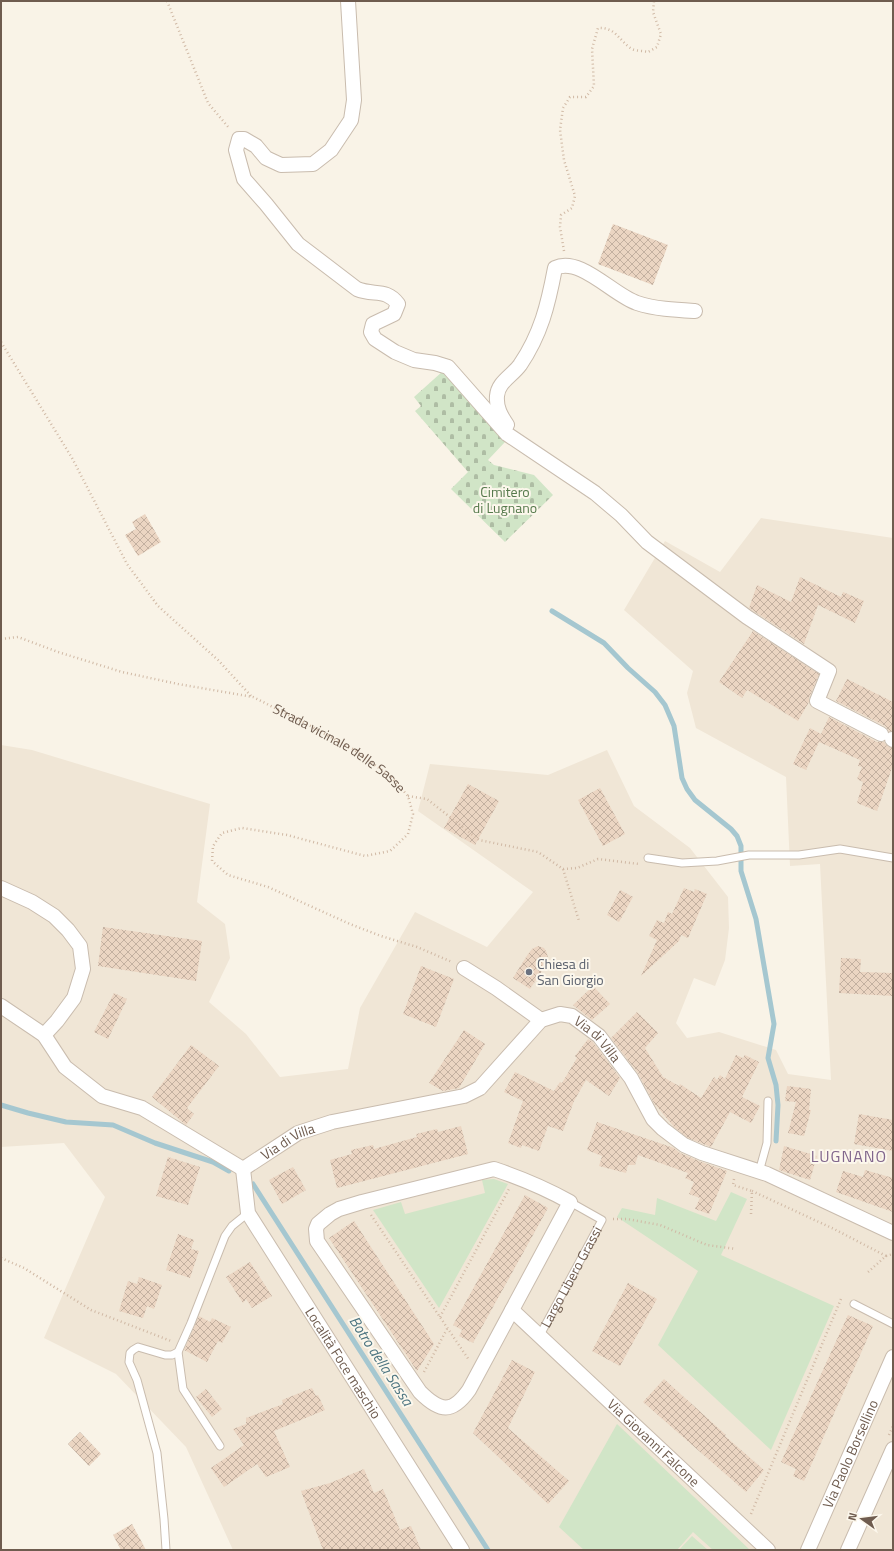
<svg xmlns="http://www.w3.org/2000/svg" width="894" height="1551" font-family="'Titillium Web',sans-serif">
	<defs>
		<pattern id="cemetery-stones" width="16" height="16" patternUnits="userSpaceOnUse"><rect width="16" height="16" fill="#d1e5c7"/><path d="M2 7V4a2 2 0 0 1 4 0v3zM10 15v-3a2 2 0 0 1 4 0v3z" fill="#aebda4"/></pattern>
		<pattern id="building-cross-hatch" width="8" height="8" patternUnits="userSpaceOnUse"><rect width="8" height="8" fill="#ebd5c2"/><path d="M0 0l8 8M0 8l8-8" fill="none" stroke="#c3b0a0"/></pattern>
	</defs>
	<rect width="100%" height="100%" fill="#f9f3e7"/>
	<polygon fill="#f0e6d6" points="761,518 893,538 893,1550 233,1550 186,1447 116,1374 44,1338 105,1197 64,1143 1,1147 1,745 32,750 210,804 197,902 225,924 230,958 209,1002 246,1034 280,1077 348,1069 360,1008 415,912 487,947 533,892 418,811 430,764 548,775 607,750 634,806 690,848 728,897 729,928 725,960 715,986 694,978 676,1023 687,1038 719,1032 776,1050 788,1074 831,1080 820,864 790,866 786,777 696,728 687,693 693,671 624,610 665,541 720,572"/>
	<g fill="#d1e5c7">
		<polygon points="494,1179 508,1184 439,1308 373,1210 401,1202 405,1214 485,1193 482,1180"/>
		<polygon points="731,1192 747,1199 721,1255 834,1306 771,1450 658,1345 698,1271 617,1217 622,1208 655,1215 657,1198 716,1221"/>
		<polygon points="617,1424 750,1550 713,1550 693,1532 677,1550 584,1550 559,1527"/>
		<polygon points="692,1536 708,1550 679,1550"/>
	</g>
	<polygon fill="url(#cemetery-stones)" points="443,371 505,442 488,460 494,465 534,475 553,495 505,542 451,489 468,472 415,411 421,406 414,397"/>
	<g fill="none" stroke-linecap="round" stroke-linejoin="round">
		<g stroke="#a5c7d0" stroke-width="5">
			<polyline points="552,611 604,643 628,668 655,692 665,705 674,726 682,778 687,789 695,800 731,829 737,836 741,846 741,871 756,919 774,1024 768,1058 776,1085 778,1105 776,1141"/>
			<polyline points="1,1105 28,1113 66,1122 113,1125 155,1143 213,1162 229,1171"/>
			<polyline points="253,1184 488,1550"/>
		</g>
	</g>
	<g fill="url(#building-cross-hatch)">
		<polygon points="613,224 668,245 653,285 598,264"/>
		<polygon points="145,514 161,542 138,556 125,535 136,529 132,522"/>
		<polygon points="800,577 841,597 843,592 864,601 855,623 818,605 804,644 749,608 757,585 791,602"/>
		<polygon points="753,631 819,674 809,698 809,702 798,721 747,690 742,698 719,682"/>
		<polygon points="847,679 893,702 893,731 889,731 885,726 836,701"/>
		<polygon points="829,717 877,742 884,742 887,746 893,748 893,765 877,811 857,803 863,782 857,779 862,767 858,766 860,760 819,742 806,770 793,764 810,728 821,734"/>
		<polygon points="468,784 499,801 475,845 444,828"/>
		<polygon points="600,788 625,834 603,846 578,800"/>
		<polygon points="684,888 694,892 695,889 707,894 688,938 681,935 679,941 641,976 657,940 649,936 657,920 664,923 668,912 672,914"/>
		<polygon points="620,890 633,897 619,922 607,915"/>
		<polygon points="103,927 202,941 196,981 98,966"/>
		<polygon points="538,946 544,948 547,953 548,959 546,965 530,989 513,978 528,954 532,949"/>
		<polygon points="841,958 861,959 860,972 893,973 893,996 839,993"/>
		<polygon points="421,966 454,979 436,1027 403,1014"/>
		<polygon points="593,986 610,1004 592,1020 573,1005"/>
		<polygon points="114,993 127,999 108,1039 94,1032"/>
		<polygon points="637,1012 658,1033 645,1048 663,1077 679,1086 680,1084 701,1098 714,1077 717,1080 720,1075 725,1079 736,1055 743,1058 745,1055 759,1062 742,1097 760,1106 751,1123 730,1112 711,1147 688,1138 674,1127 654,1103 638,1073 611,1038"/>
		<polygon points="464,1030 485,1044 459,1088 443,1091 429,1083"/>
		<polygon points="588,1039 593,1042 620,1078 609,1096 586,1080 574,1101 563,1131 548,1126 539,1151 522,1145 521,1148 508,1143 523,1101 504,1092 515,1072 554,1091 560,1082 562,1083 577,1058 575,1056"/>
		<polygon points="191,1045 219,1066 187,1108 194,1114 186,1125 152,1097"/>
		<polygon points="787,1086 811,1089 809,1110 811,1110 804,1136 788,1133 796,1102 785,1101"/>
		<polygon points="859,1114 893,1120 893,1151 854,1144"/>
		<polygon points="597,1122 674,1148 680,1153 699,1161 727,1171 709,1214 695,1209 700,1198 689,1194 694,1182 685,1178 688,1173 638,1155 635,1165 628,1165 626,1173 599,1166 602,1156 587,1150"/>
		<polygon points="461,1126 468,1154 337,1188 330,1160 352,1154 351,1150 373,1145 374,1149 417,1137 416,1134 437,1129 438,1132"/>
		<polygon points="784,1146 817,1156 810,1180 779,1170"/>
		<polygon points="168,1157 200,1167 188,1205 156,1196"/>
		<polygon points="293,1167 306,1190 282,1204 269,1180"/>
		<polygon points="865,1170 893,1178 893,1212 836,1192 843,1171 863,1177"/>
		<polygon points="525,1195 548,1208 473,1343 459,1336 462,1330 453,1325"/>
		<polygon points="354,1221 434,1344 417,1371 329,1238"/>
		<polygon points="178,1234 194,1240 191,1249 199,1251 190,1278 166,1270"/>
		<polygon points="250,1262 272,1296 252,1308 246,1299 243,1303 226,1277"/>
		<polygon points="139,1277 162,1285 154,1309 147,1306 143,1318 119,1311 128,1281 137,1284"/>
		<polygon points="628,1283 657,1299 620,1366 592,1351"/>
		<polygon points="848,1315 873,1326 804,1481 793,1476 796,1469 781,1462"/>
		<polygon points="199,1316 210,1322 212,1318 231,1327 222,1343 218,1341 207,1362 184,1350"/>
		<polygon points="512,1360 535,1372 508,1428 569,1481 548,1504 473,1433"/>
		<polygon points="664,1379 726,1435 725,1436 764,1470 746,1492 643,1402"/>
		<polygon points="312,1388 316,1396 318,1395 325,1410 274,1431 290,1467 266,1477 257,1464 224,1487 211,1468 244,1445 233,1429 246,1424 246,1418 283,1404 282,1400"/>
		<polygon points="206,1389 222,1409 212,1417 196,1397"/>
		<polygon points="80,1432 101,1454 89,1466 68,1444"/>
		<polygon points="364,1469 374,1493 383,1489 400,1530 411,1526 421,1550 323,1550 301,1491 330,1483"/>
		<polygon points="132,1524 146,1550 121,1550 113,1535"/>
	</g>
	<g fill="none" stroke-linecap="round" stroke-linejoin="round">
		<g stroke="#c9bcae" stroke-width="9">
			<g id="service">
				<polyline points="648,858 682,863 717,861 749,855 799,855 840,849 893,858"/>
				<polyline points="759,1172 767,1143 768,1101"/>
				<polyline points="854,1304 893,1324"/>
				<path id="s2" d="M540 1335 602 1220 570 1202"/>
				<polyline points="178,1352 183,1389 220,1446"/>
				<polyline points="166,1550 164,1519 157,1453 137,1380 129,1362 130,1353 133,1350 138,1347 165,1355 172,1355 178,1352 191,1323 225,1236 232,1226 248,1213"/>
			</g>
		</g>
		<g stroke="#c9bcae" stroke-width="16">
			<g id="minor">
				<path d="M348 1 354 100 351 120 331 150 313 164 281 165 266 158 256 146 244 139H239L236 150 244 179 266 204 298 244 357 289C374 296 386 288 398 304L394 314 373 324 371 332 375 339 395 352 414 360 435 363 448 367 507 434 595 493 621 515 647 542 747 617 829 671 817 701 881 734"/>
				<path d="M507 425C501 416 496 408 497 396 498 382 512 376 520 365 541 334 548 305 555 268 580 256 613 295 637 303 655 309 676 310 695 311"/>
				<polyline points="892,739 893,740"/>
				<polyline points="1,888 32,902 54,916 68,930 80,946 83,969 74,998 57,1021 44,1035"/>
				<polyline points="464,968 496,988 541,1020"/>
				<polyline points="1,1006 44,1035 65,1067 102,1096 142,1108 243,1169"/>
				<path id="s3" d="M243 1169 298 1133 332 1122 464 1096 480 1088 541 1020 560 1014 572 1016 599 1036 631 1078 653 1119 663 1129 684 1145 702 1153 767 1174 893 1233"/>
				<path id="s4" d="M243 1169 248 1213 462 1550"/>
				<path d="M494 1169C521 1178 545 1188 570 1202L469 1390C452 1414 440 1412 420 1392L317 1241 316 1229 318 1224 330 1214 339 1209 362 1202Z"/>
				<path id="s5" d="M512 1310 768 1550"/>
				<path id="s6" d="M808 1550 893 1357"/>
				<polyline points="848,1550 893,1449"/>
			</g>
		</g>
		<g stroke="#d0b9a5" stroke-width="2.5" stroke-dasharray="1 3" stroke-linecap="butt">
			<polyline points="167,1 208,103 229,128"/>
			<path d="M564 251 560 227 561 215 572 208 575 196 564 160 560 130 563 108 570 97H586L594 86 592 49 598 28C616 27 619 41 632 49 636 51 644 51 648 52L657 47 661 34 653 12 654 1"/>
			<polyline points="1,342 72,458 127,564 158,606 218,660 252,697"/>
			<path id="s1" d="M1 639 18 637 58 652 122 672 178 684 253 697 303 722 353 749 390 776 408 796 413 814 408 834 390 851 365 856 287 835 242 828 222 833 213 846 212 861 228 875 268 887 350 924 381 936 417 947 452 962"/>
			<polyline points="408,796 427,799 479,840 538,852 563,869 579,921"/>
			<polyline points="563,869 577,868 598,859 639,864"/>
			<polyline points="734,1179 733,1185 752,1191 751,1214"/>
			<polyline points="752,1191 834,1229 886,1256 867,1273"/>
			<polyline points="371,1215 469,1360"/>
			<polyline points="613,1219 627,1219 660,1225 707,1245 736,1249"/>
			<polyline points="886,1256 893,1254"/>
			<polyline points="1,1258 24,1268 91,1310 171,1341"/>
			<polyline points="440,1317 509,1189"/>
			<polyline points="424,1372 447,1329"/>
			<polyline points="889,1435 893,1426"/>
			<polyline points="751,1514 841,1299"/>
		</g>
		<use href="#service" stroke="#fff" stroke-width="7"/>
		<use href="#minor" stroke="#fff" stroke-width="14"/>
	</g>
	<circle fill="#6b7280" stroke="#fcf7ec" stroke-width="1.5" cx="529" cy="972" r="4"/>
	<g text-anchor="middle" stroke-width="4" stroke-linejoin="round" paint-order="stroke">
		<g font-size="14" fill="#55794b" stroke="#fcf7ec">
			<text x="505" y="497">Cimitero<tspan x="505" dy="16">di Lugnano</tspan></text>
		</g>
		<g font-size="14" fill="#6f5c4f" stroke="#fcf7ec">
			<text dy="5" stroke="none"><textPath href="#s1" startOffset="361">Strada vicinale delle Sasse</textPath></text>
			<text dy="5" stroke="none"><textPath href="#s3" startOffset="412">Via di Villa</textPath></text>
			<text dy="5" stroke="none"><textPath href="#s3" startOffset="53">Via di Villa</textPath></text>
			<text dy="5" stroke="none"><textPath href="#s2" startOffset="66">Largo Libero Grassi</textPath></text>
			<text dy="5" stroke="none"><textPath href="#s4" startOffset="222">Località Foce maschio</textPath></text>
			<text dy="5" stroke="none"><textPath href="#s5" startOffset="194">Via Giovanni Falcone</textPath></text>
			<text dy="5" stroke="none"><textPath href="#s6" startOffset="105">Via Paolo Borsellino</textPath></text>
		</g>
		<g font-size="14" fill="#5b616d" stroke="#fcf7ec" text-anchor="start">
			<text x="537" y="969">Chiesa di<tspan x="537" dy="16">San Giorgio</tspan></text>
		</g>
		<g font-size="15" font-style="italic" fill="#4c7480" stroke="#fcf7ec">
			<text transform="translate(381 1361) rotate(57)" y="5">Botro della Sassa</text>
		</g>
		<g font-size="16" letter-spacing="1" fill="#81668c" stroke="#fcf7ec">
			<text x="849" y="1162">LUGNANO</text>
		</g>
	</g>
	<rect width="894" height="1551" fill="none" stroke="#6f5c4f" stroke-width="4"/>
	<g transform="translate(862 1519) rotate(284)" stroke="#fcf7ec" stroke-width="3" paint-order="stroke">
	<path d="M0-3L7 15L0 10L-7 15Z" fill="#6f5c4f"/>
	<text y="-6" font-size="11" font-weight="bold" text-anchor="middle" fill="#6f5c4f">N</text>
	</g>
</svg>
